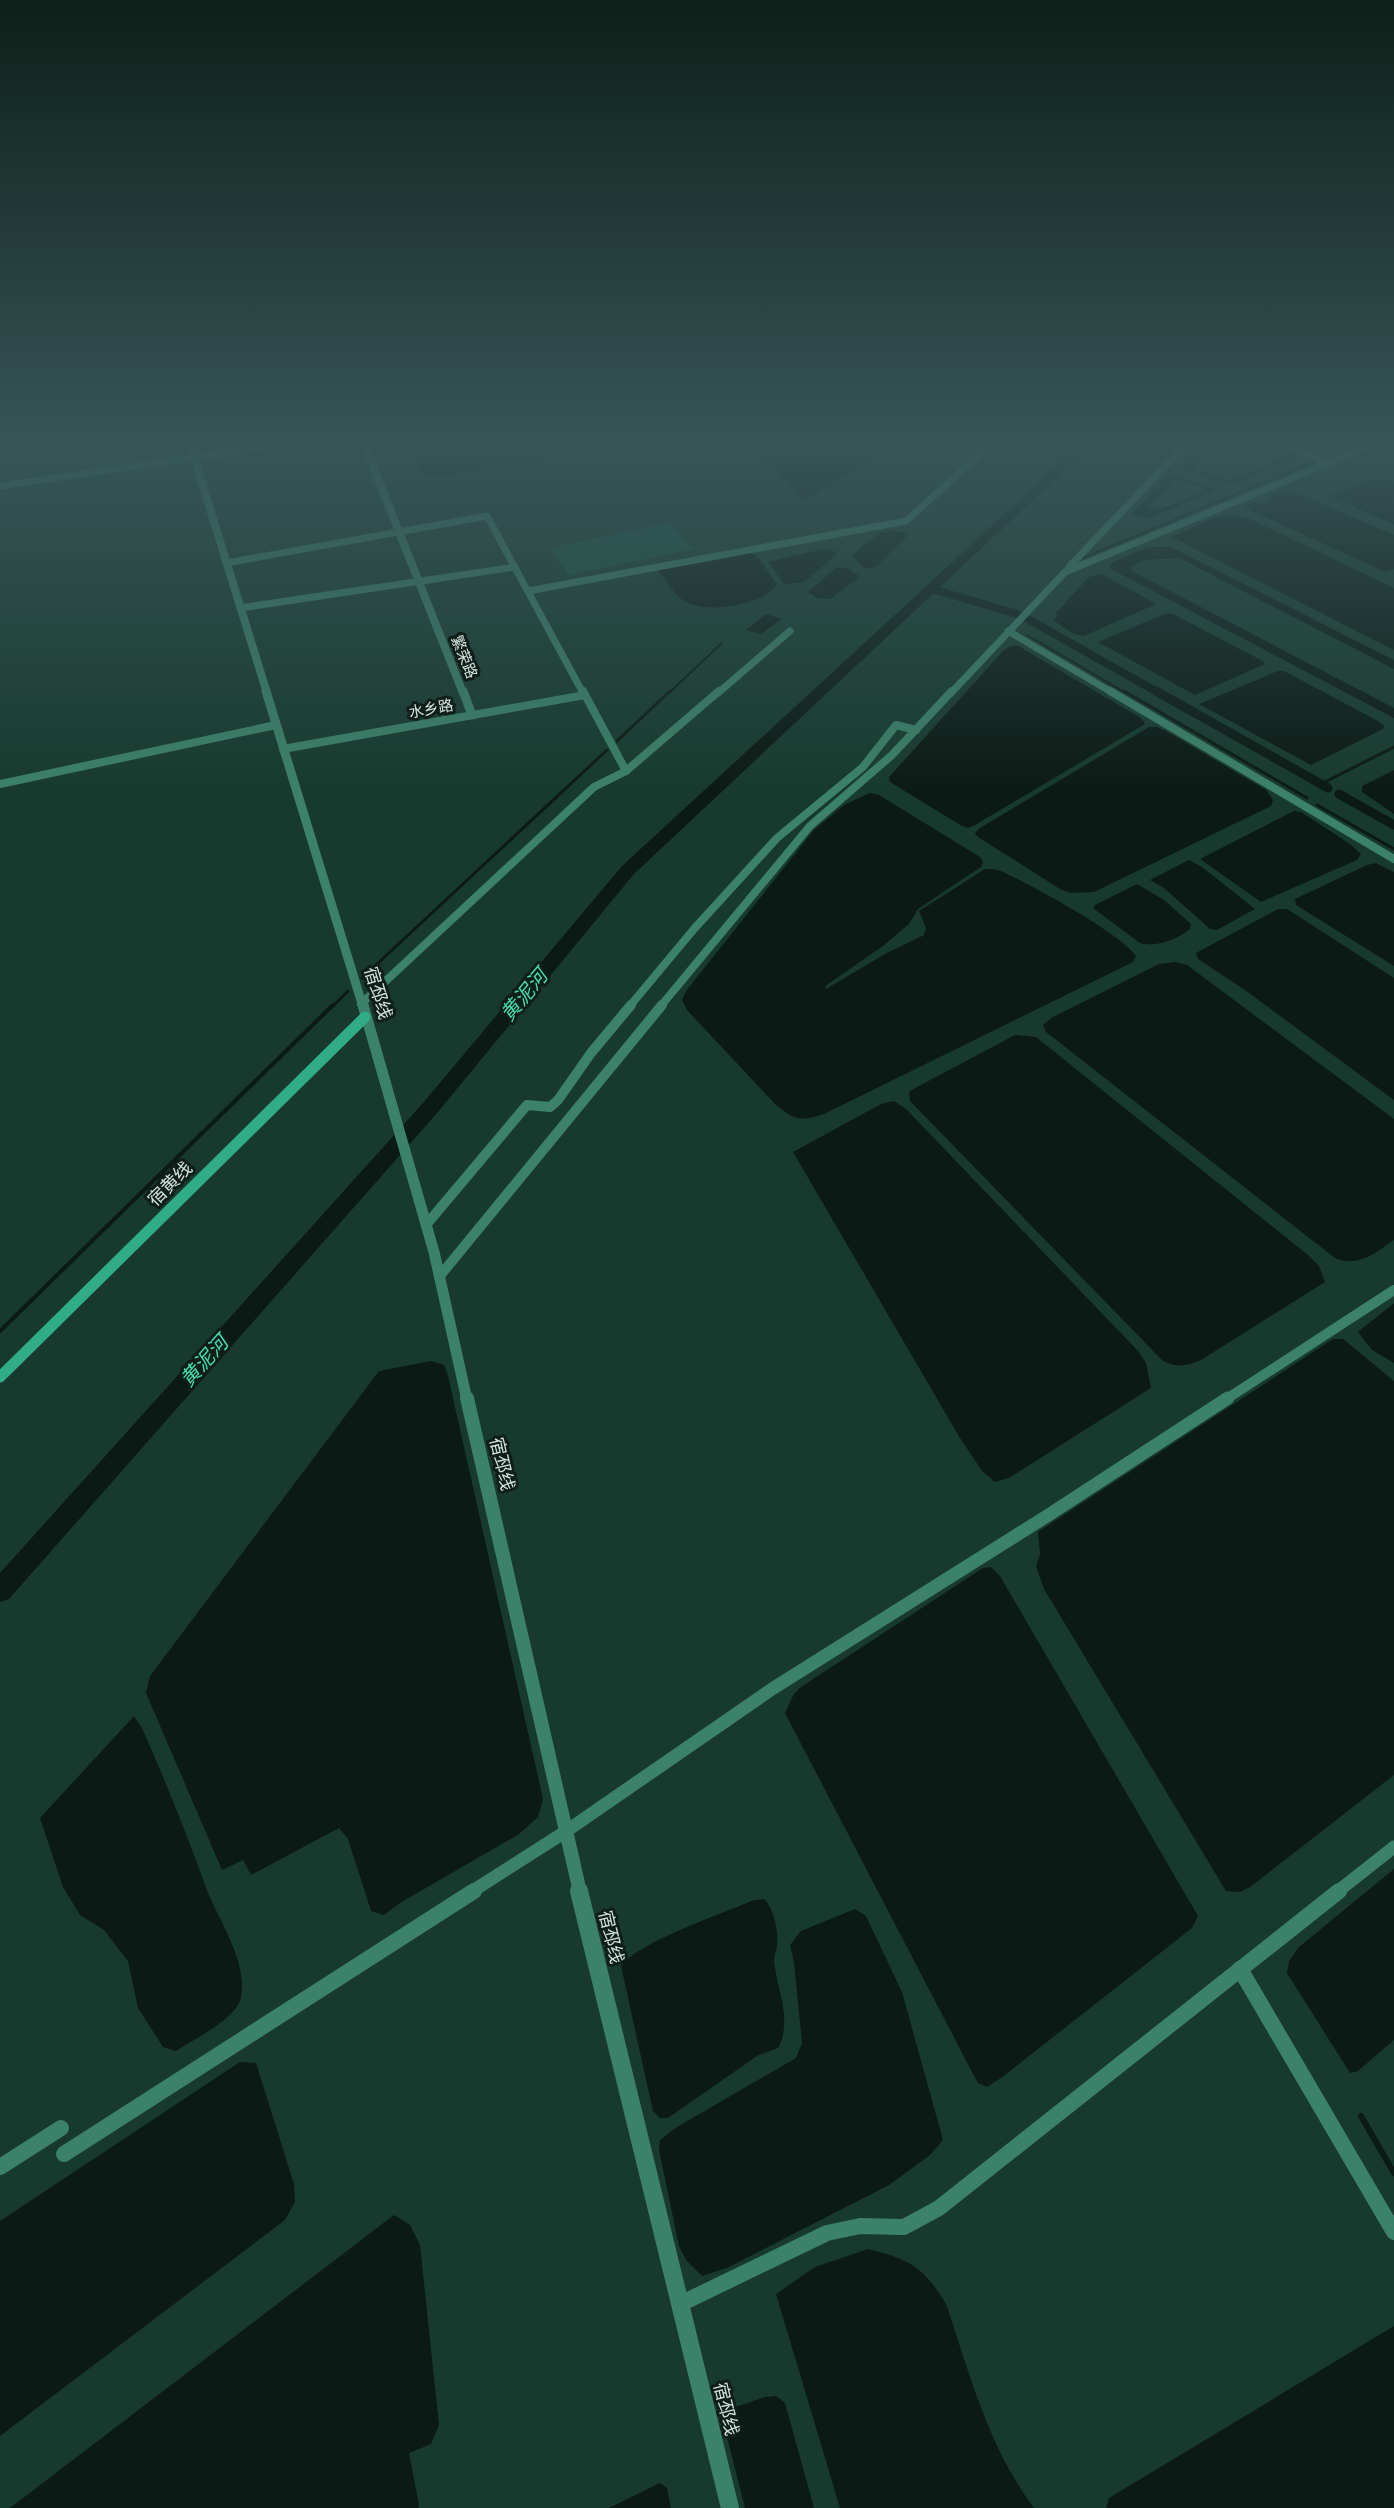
<svg xmlns="http://www.w3.org/2000/svg" width="1394" height="2508" font-family="Ubuntu,'Noto Sans SC',sans-serif">
	<rect width="100%" height="100%" fill="#183a2e"/>
	<polygon fill="#1b503f" points="668,523 694,549 569,575 549,548"/>
	<g fill="#0b1a14" fill-rule="evenodd">
		<path d="M438 441H478L495 465C477 471 433 483 418 470V463L412 451 416 446Z"/>
		<polygon points="486,441 572,441 576,451 505,464"/>
		<polygon points="768,441 852,441 869,459 869,462 805,499 800,498 756,446 756,444"/>
		<polygon points="1199,441 1210,441 1192,457 1192,460 1198,463 1195,469 1230,481 1286,456 1259,441 1269,441 1298,457 1231,485 1183,469 1188,464 1182,459"/>
		<path d="M1170 473 1217 490 1147 519 1132 514ZM1178 479 1206 490C1191 496 1165 512 1148 508L1175 480Z"/>
		<polygon points="1375,479 1394,481 1394,525 1330,496"/>
		<polygon points="1281,490 1305,496 1394,535 1394,569 1385,572 1243,507 1256,501 1260,504 1269,502 1269,496"/>
		<polygon points="1224,515 1246,517 1394,588 1394,650 1172,537 1215,517"/>
		<polygon points="892,530 909,534 876,567 865,569 852,555 881,532 886,533"/>
		<polygon points="1148,547 1171,547 1394,660 1394,669 1179,558 1143,560 1131,567 1132,571 1394,708 1394,718 1109,568 1113,562"/>
		<polygon points="823,549 834,551 837,554 804,582 784,584 768,562"/>
		<path d="M748 551C762 557 768 573 777 585 763 605 708 614 686 602 675 596 666 580 658 570Z"/>
		<polygon points="837,567 850,569 860,577 830,599 817,598 808,592"/>
		<polygon points="1102,574 1156,604 1084,636 1074,634 1054,621 1057,615 1056,613 1089,577"/>
		<polygon points="1167,613 1173,614 1263,661 1265,664 1195,695 1098,642"/>
		<polygon points="766,614 782,619 761,634 746,630"/>
		<polygon points="1011,646 1019,646 1025,650 1141,718 1145,724 975,825 968,828 962,826 890,782 889,777 1004,650"/>
		<polygon points="1278,671 1284,671 1376,720 1384,725 1383,729 1311,765 1199,704"/>
		<polygon points="1149,727 1157,727 1166,731 1266,790 1273,800 1271,806 1094,892 1070,893 1060,889 978,837 975,833 980,828"/>
		<polygon points="1394,770 1394,814 1362,792 1362,786"/>
		<path d="M870 793 879 795 980 857 983 862 981 867 918 909 909 924 883 946 828 984 825 987 826 989 885 954 924 935 926 928 919 911 985 869C991 869 997 869 1003 872 1031 885 1120 933 1136 956L1133 962 824 1114C800 1122 794 1120 775 1104L687 1010 682 1000 686 991 814 830 844 805Z"/>
		<polygon points="1294,811 1301,812 1350,844 1361,854 1357,860 1261,902 1200,859"/>
		<polygon points="1189,860 1202,867 1255,909 1217,930 1210,929 1164,888 1150,880"/>
		<polygon points="1376,863 1394,872 1394,966 1296,905 1295,899 1367,865"/>
		<path d="M1137 884 1164 900 1191 924 1190 929C1178 939 1155 948 1140 943L1093 908 1095 905Z"/>
		<polygon points="1278,909 1287,909 1394,978 1394,1100 1245,990 1198,959 1196,953"/>
		<path d="M1175 962 1187 965 1394 1119V1240C1375 1253 1358 1268 1335 1258L1046 1032 1043 1025 1053 1017 1159 964Z"/>
		<path d="M1015 1035 1036 1037 1308 1255 1319 1266 1325 1282 1201 1360C1186 1366 1177 1368 1163 1361L910 1101 909 1092 917 1087Z"/>
		<polygon points="894,1101 906,1109 1138,1351 1146,1363 1151,1388 1009,1478 995,1482 982,1471 960,1438 793,1152 881,1104"/>
		<polygon points="1394,1303 1394,1363 1372,1350 1358,1332"/>
		<polygon points="1333,1339 1343,1339 1394,1381 1394,1775 1250,1887 1240,1892 1226,1891 1044,1589 1036,1566 1040,1554 1038,1532"/>
		<polygon points="431,1361 444,1365 448,1376 543,1799 538,1817 519,1834 400,1903 384,1915 371,1911 348,1839 339,1828 251,1875 243,1860 222,1870 146,1693 150,1676 379,1371"/>
		<polygon points="991,1567 1000,1576 1198,1916 1192,1928 1001,2078 987,2087 978,2083 971,2070 785,1713 794,1694 801,1687 983,1568"/>
		<path d="M134 1716 142 1728C165 1780 186 1832 205 1885 217 1918 248 1960 241 1997 238 2018 194 2039 176 2051L163 2047 138 2008 128 1961 104 1930 80 1915 63 1887 40 1818Z"/>
		<polygon points="1394,1869 1394,2040 1358,2071 1350,2073 1287,1973 1289,1961 1299,1947"/>
		<path d="M764 1899C774 1909 779 1932 777 1947 776 1952 774 1956 774 1961 777 1990 793 2020 778 2048L757 2056 668 2118H660L653 2111 621 1966C638 1942 724 1913 754 1900Z"/>
		<polygon points="855,1909 866,1916 902,1992 943,2140 930,2155 889,2185 727,2268 702,2276 686,2260 679,2246 659,2150 660,2140 677,2127 796,2058 802,2043 794,1963 790,1945 801,1931"/>
		<polygon points="240,2062 256,2063 294,2184 295,2202 285,2220 0,2436 0,2221"/>
		<polygon points="394,2215 410,2225 420,2245 439,2425 431,2444 409,2453 419,2505 418,2508 10,2508"/>
		<path d="M868 2249C910 2259 925 2268 947 2306 970 2376 989 2448 1034 2508H840L776 2294 815 2267Z"/>
		<polygon points="1394,2326 1394,2508 1106,2508 1109,2498"/>
		<polygon points="776,2396 785,2403 814,2508 745,2508 723,2421 730,2409 765,2397"/>
		<polygon points="660,2483 667,2488 671,2508 609,2508"/>
	</g>
	<g fill="none" stroke-linecap="round" stroke-linejoin="round">
		<g stroke="#0b1a14" stroke-width="2">
			<polyline points="1322,459 1364,441"/>
			<polyline points="1083,558 1315,461"/>
			<polyline points="1027,635 1126,693"/>
			<polyline points="669,693 722,643"/>
		</g>
		<g stroke="#0b1a14" stroke-width="3">
			<polyline points="1124,691 1307,798"/>
			<polyline points="617,741 670,691"/>
			<polyline points="1321,784 1394,747"/>
			<polyline points="1317,805 1394,849"/>
			<polyline points="362,978 607,750"/>
			<polyline points="332,1007 348,991"/>
		</g>
		<polyline stroke="#0b1a14" stroke-width="4" points="0,1331 333,1005"/>
		<polyline stroke="#0b1a14" stroke-width="6" points="1361,2116 1394,2173"/>
		<g stroke="#0b1a14" stroke-width="8">
			<polyline points="932,589 1017,614"/>
			<polyline points="1028,619 1159,693"/>
		</g>
		<g stroke="#0b1a14" stroke-width="9">
			<polyline points="1156,691 1328,788"/>
			<polyline points="1339,794 1394,825"/>
		</g>
		<polygon fill="#0b1a14" fill-rule="evenodd" points="1084,441 1096,441 634,874 437,1113 9,1599 0,1602 0,1573 423,1103 622,866"/>
		<g stroke="#3c8169" stroke-width="7">
			<polyline points="1281,441 1327,464"/>
			<polyline points="0,486 304,441"/>
			<polyline points="226,563 487,516 583,693"/>
			<polyline points="1069,567 1189,441"/>
			<polyline points="528,591 906,521 995,441"/>
			<polyline points="240,608 515,567"/>
			<polyline points="1008,631 1113,693"/>
			<polyline points="718,693 790,631"/>
			<polyline points="951,693 1065,572 1382,441"/>
		</g>
		<g stroke="#3c8169" stroke-width="8">
			<polyline points="583,691 626,771"/>
			<polyline points="1110,691 1394,859"/>
			<polyline points="283,749 585,695"/>
			<polyline points="0,784 276,725"/>
			<polyline points="361,1004 594,787 626,771 719,691"/>
			<polyline points="629,1007 694,929 777,838 863,767 896,725 916,730"/>
			<polyline points="660,1007 810,826 892,755 952,691"/>
		</g>
		<g stroke="#3c8169" stroke-width="10">
			<polyline points="426,1225 527,1105 550,1107 558,1100 591,1053 631,1005"/>
			<polyline points="439,1277 662,1005"/>
			<polyline points="1225,1400 1394,1290"/>
		</g>
		<g stroke="#3c8169" stroke-width="13">
			<polyline points="471,1892 565,1832 772,1689 1047,1516 1228,1398"/>
			<polyline points="1337,1892 1394,1847"/>
		</g>
		<g stroke="#3c8169" stroke-width="16">
			<polyline points="1240,1969 1394,2232"/>
			<polyline points="64,2154 474,1891"/>
			<polyline points="0,2167 61,2128"/>
			<polyline points="680,2304 827,2233 860,2226 904,2227 939,2208 1339,1891"/>
		</g>
		<g stroke="#3c8169" stroke-width="8">
			<polyline points="189,441 267,693"/>
			<polyline points="363,441 463,693"/>
		</g>
		<g stroke="#3c8169" stroke-width="9">
			<polyline points="266,691 363,1007"/>
			<polyline points="463,691 472,715"/>
		</g>
		<polyline stroke="#3c8169" stroke-width="11" points="363,1005 434,1252 467,1400"/>
		<polyline stroke="#3c8169" stroke-width="14" points="467,1398 580,1892"/>
		<polyline stroke="#3c8169" stroke-width="18" points="579,1891 730,2508"/>
		<polyline stroke="#30ac87" stroke-width="11" points="0,1377 365,1017"/>
	</g>
	<linearGradient id="sky" x2="0" y2="1"><stop stop-color="#0d2019"/><stop offset="0.56" stop-color="#375557"/><stop offset="1" stop-color="#375557" stop-opacity="0"/></linearGradient>
	<rect width="1394" height="793" fill="url(#sky)"/>
	<g text-anchor="middle" stroke-width="6" stroke-linejoin="round" paint-order="stroke">
		<g font-size="15" fill="#d1e4dc" stroke="#0f1e19">
			<text transform="translate(464 657) rotate(68)" y="5">繁荣路</text>
			<text transform="translate(431 709) rotate(-10)" y="5">水乡路</text>
		</g>
		<g font-size="18" fill="#d1e4dc" stroke="#0f1e19">
			<text transform="translate(378 993) rotate(73)" y="6">宿邳线</text>
			<text transform="translate(170 1184) rotate(-45)" y="6">宿黄线</text>
			<text transform="translate(502 1464) rotate(77)" y="6">宿邳线</text>
			<text transform="translate(611 1937) rotate(76)" y="6">宿邳线</text>
			<text transform="translate(726 2409) rotate(76)" y="6">宿邳线</text>
		</g>
		<g font-size="20" font-style="italic" fill="#41e0b1" stroke="#0f1e19">
			<text transform="translate(524 995) rotate(-50)" y="7">黄泥河</text>
			<text transform="translate(204 1361) rotate(-48)" y="7">黄泥河</text>
		</g>
	</g>
</svg>
